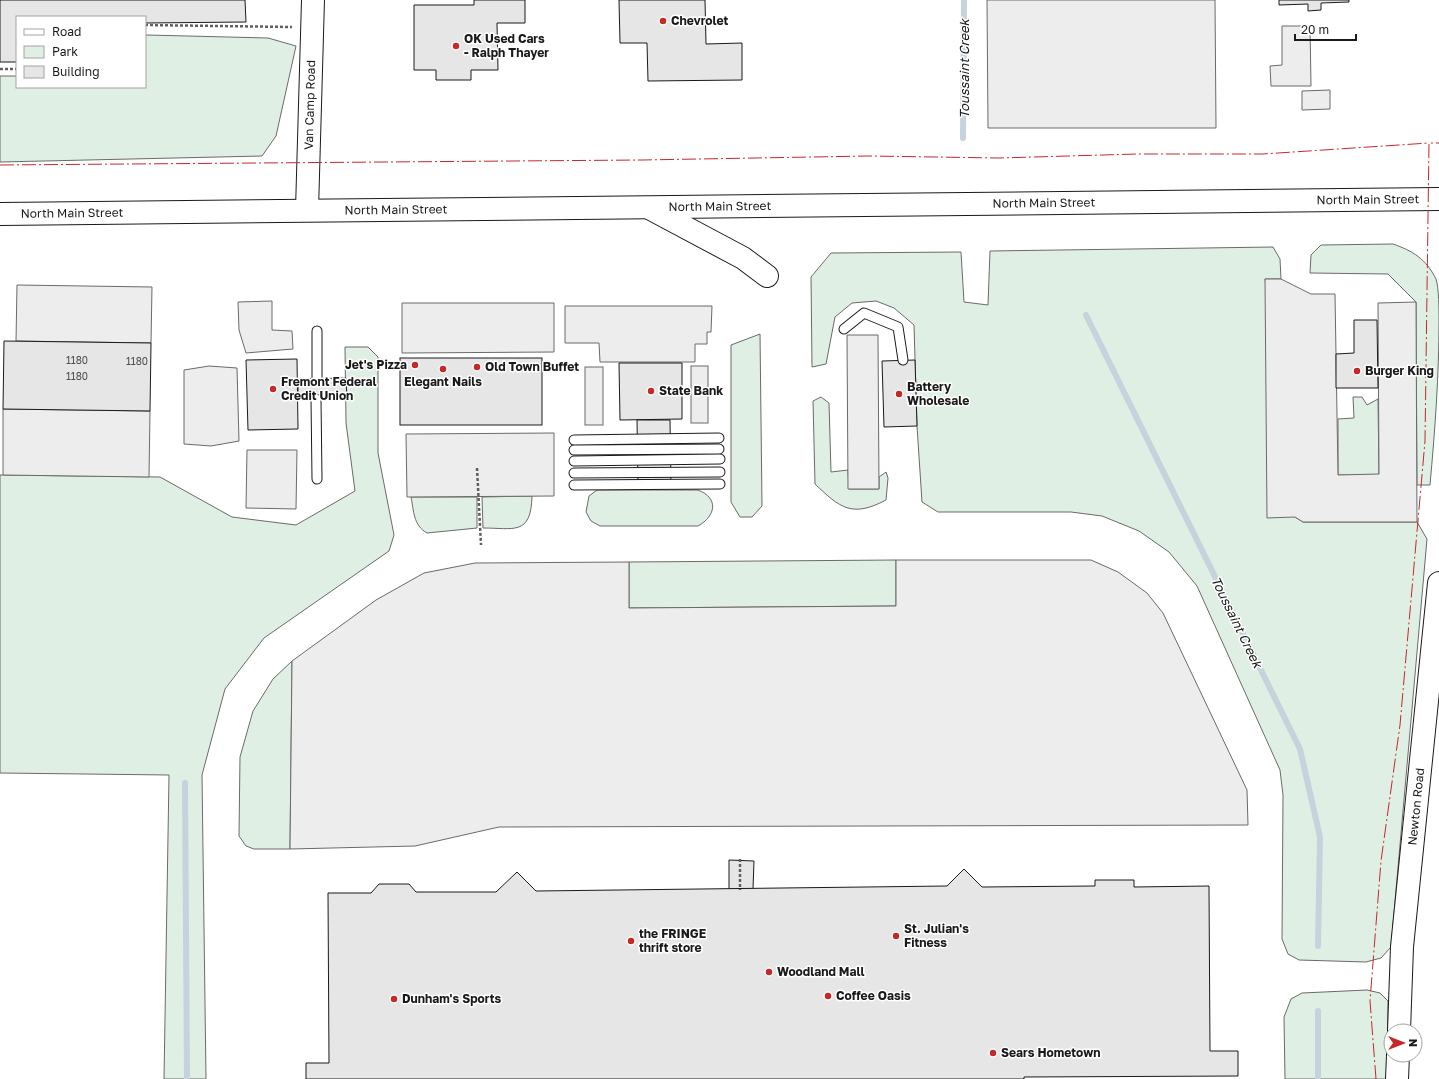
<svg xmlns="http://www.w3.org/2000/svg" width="1439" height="1079" font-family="'Golos Text',sans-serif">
	<rect width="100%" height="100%" fill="#fff"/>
	<g fill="#e0efe3" stroke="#6a6a6a">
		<polygon points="147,35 268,38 296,46 276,136 262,156 0,162 0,76 17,76 17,87 145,87 145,36"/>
		<path d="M1393 244C1413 251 1426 259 1436 279 1439 288 1439 310 1439 321 1439 376 1435 430 1430 485H1417L1416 302 1388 274 1310 273 1311 255 1321 245Z"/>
		<polygon points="1273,247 1280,259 1281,279 1265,279 1295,517 1303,522 1417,522 1427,539 1391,947 1381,958 1366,962 1299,960 1288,954 1282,939 1283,795 1280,770 1197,586 1169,552 1139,531 1102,516 1071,512 938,512 922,502 917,426 914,325 894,308 876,301 852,303 835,317 826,364 812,367 811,277 831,253 961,252 964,302 988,305 990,251"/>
		<polygon points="760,334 762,506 752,517 740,517 731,502 731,345"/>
		<polygon points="345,347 368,347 378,357 378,453 394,535 389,551 264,638 225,689 202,775 206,1079 164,1079 169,775 0,773 0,475 160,477 232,517 296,525 355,491 346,423"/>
		<path d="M821 397 829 403 831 472 848 470 849 489H879V477L886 472 888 478 886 500C852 518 840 508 815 484L813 401Z"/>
		<polygon points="1353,397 1362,397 1367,405 1378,399 1379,475 1338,475 1338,419 1354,418"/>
		<path d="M597 490H698C719 498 716 516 698 526H600L591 521 586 512 589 496Z"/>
		<path d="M532 496C531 536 514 528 483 528L482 497Z"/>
		<path d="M411 497H477V528L427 533C413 525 414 511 411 497Z"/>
		<polygon points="896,560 896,606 629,608 629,562"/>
		<polygon points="292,661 290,849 254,849 246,846 239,836 240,757 253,711 273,679"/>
		<polygon points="1367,990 1380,993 1388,1001 1387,1079 1285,1079 1284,1017 1291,999 1302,993"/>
	</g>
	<g fill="#ededed" stroke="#6a6a6a">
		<polygon points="987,0 1215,0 1216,128 988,128"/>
		<polygon points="1282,26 1310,26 1311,86 1271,86 1270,66 1282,65"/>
		<polygon points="1330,90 1330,109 1302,110 1302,91"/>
		<polygon points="1265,279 1281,279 1311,294 1335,294 1338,475 1379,474 1378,303 1416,302 1417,522 1303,522 1295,517 1267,518"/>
		<polygon points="17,285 152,287 151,343 16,341"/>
		<polygon points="272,301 272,330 292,331 293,349 246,353 239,330 238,302"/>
		<polygon points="402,303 554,303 554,352 402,353"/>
		<polygon points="565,306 712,306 711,332 707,332 707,344 695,344 695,362 600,362 599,343 565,343"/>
		<polygon points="847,335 878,335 879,489 848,489"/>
		<polygon points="209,366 237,368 239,441 211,446 184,444 184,370"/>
		<rect x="691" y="366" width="17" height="57"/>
		<rect x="585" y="367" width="18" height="58"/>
		<polygon points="3,409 150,411 149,477 3,475"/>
		<polygon points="554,433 554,496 407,497 406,434"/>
		<polygon points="247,450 297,450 296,509 246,508"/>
		<polygon points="896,560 1091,560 1118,572 1147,593 1163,613 1247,790 1248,825 499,827 415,846 290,849 292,661 376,600 424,573 475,563 629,562 629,608 896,606"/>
	</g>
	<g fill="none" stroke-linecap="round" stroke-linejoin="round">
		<g stroke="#c6d2dc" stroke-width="6">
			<polyline points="963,138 964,0"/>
			<polyline points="1086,315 1300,749 1320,837 1318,946"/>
			<polyline points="185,783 187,1079"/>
			<polyline points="1318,1079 1318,1011"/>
		</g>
	</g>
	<g fill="#e6e6e6" stroke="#1a1a1a">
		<polygon points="0,0 245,0 246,22 145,23 145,17 17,17 17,62 0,62"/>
		<polygon points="474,0 525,0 525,23 497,23 498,70 471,70 471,80 436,80 436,70 414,70 414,5 474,5"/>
		<polygon points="619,0 705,0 706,44 742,43 742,80 648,81 647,43 620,43"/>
		<polygon points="1279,0 1349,0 1349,2 1321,3 1321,10 1308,11 1308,4 1279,5"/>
		<polygon points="1354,320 1377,320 1378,388 1336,388 1336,354 1354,353"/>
		<polygon points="4,341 151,343 150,411 3,409"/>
		<rect x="400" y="358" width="142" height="67"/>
		<polygon points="297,359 298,429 248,430 246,360"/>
		<polygon points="915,360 917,426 884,427 882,361"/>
		<polygon points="619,363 682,363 682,419 620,420"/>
		<polygon points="346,378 347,399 298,399 298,379"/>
		<polygon points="637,420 670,420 671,484 638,485"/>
		<polygon points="729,860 754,861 753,889 729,889"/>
		<polygon points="964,869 982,887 1095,886 1095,880 1134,880 1134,887 1209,886 1210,1051 1238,1051 1238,1076 1024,1077 1024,1079 306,1079 306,1063 329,1063 328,893 371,893 379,884 409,884 416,892 496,892 517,872 536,891 947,886"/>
	</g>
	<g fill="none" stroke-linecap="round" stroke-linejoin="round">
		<g stroke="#1a1a1a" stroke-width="11">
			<g id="lane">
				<polyline points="844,329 864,313 898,327 903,360"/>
				<polyline points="317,378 317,331"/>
				<polyline points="316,399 317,479"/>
				<polyline points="574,440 719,438"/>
				<polyline points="574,450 719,449"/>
				<polyline points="574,461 720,459"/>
				<polyline points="574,473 720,472"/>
				<polyline points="574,485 720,484"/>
			</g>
		</g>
		<g stroke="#1a1a1a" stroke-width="24">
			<g id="secondary">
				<path id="s1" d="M307 210 313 0"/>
				<path id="s2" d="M1399 1031 1402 947 1439 583"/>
				<polyline points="1397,1079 1398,1055"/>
			</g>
		</g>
		<g stroke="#1a1a1a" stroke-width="24">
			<g id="primary">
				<polyline points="651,209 743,258 767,276"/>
				<path id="s3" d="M0 214 1439 199"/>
			</g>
		</g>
		<g stroke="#5f5f5f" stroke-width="2.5" stroke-dasharray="3 2" stroke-linecap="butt">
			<polyline points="145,25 292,27"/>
			<polyline points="0,69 17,69"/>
			<polyline points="477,468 481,545"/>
			<polyline points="740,859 740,890"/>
		</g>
		<use href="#lane" stroke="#fff" stroke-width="9"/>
		<use href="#secondary" stroke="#fff" stroke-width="22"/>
		<use href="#primary" stroke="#fff" stroke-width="22"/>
		<g stroke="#c62828" stroke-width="1" stroke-dasharray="14 3 2 3" stroke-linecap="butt">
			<polyline points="0,165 642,160 869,156 999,158 1137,154 1263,154 1429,143"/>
			<polyline points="1376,1079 1370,1001 1381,861 1400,725 1425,441 1429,143 1439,143"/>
		</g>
	</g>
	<g fill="#c62828" stroke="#fff" stroke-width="1.5">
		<circle cx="663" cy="21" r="4"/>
		<circle cx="456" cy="46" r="4"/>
		<circle cx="415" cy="365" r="4"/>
		<circle cx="477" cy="367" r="4"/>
		<circle cx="443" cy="369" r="4"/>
		<circle cx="1357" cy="371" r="4"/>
		<circle cx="273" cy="389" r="4"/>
		<circle cx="651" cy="391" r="4"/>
		<circle cx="899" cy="394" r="4"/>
		<circle cx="896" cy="936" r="4"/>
		<circle cx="631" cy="941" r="4"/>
		<circle cx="769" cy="972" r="4"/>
		<circle cx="828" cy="996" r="4"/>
		<circle cx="394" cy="999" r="4"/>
		<circle cx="993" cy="1053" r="4"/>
	</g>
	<g text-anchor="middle" stroke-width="3" stroke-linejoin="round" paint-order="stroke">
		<g font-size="10" fill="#4d4d4d">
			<text x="77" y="364">1180</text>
			<text x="137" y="365">1180</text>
			<text x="77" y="380">1180</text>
		</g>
		<g font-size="12" font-weight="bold" fill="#1a1a1a" stroke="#fff" text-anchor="start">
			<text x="671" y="25">Chevrolet</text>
			<text x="464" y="43">OK Used Cars<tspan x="464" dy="14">- Ralph Thayer</tspan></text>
			<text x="407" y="369" text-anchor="end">Jet's Pizza</text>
			<text x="485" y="371">Old Town Buffet</text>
			<text x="1365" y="375">Burger King</text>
			<text x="281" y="386">Fremont Federal<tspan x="281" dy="14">Credit Union</tspan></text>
			<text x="443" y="386" text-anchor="middle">Elegant Nails</text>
			<text x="907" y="391">Battery<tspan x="907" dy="14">Wholesale</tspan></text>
			<text x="659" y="395">State Bank</text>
			<text x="904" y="933">St. Julian's<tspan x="904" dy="14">Fitness</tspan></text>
			<text x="639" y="938">the FRINGE<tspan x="639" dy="14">thrift store</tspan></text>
			<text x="777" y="976">Woodland Mall</text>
			<text x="836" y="1000">Coffee Oasis</text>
			<text x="402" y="1003">Dunham's Sports</text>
			<text x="1001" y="1057">Sears Hometown</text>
		</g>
		<g font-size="12" fill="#1a1a1a" stroke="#fff">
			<text dy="4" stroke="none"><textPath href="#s1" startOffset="105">Van Camp Road</textPath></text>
			<text dy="4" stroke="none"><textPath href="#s3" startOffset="1368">North Main Street</textPath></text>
			<text dy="4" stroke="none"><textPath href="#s3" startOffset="1044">North Main Street</textPath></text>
			<text dy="4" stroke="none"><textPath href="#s3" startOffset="720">North Main Street</textPath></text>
			<text dy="4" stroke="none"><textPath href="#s3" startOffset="396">North Main Street</textPath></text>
			<text dy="4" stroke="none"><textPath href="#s3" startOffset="72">North Main Street</textPath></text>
			<text dy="4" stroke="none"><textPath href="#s2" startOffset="225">Newton Road</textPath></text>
		</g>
		<g font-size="13" font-style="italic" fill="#1a1a1a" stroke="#fff">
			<text transform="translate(964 69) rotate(-90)" y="5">Toussaint Creek</text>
			<text transform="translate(1237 622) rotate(64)" y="5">Toussaint Creek</text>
		</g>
	</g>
	<rect x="16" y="16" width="130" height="72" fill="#ffffff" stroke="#a3a3a3"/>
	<rect x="24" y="29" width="20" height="6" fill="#ffffff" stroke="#a3a3a3"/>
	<text x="52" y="36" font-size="12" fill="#1a1a1a">Road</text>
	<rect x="24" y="46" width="20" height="12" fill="#e0efe3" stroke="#a3a3a3"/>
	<text x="52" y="56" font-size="12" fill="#1a1a1a">Park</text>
	<rect x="24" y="66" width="20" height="12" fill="#e6e6e6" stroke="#a3a3a3"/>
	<text x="52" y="76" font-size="12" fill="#1a1a1a">Building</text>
	<g transform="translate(1403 1043) rotate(90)"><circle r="19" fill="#ffffff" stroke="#a3a3a3"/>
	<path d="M0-3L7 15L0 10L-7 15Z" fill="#c62828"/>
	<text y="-6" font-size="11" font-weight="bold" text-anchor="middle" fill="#1a1a1a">N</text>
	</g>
	<path d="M1295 34v6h61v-6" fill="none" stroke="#1a1a1a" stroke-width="2"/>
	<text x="1301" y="34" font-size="12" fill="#1a1a1a" stroke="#ffffff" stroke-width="3" paint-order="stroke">20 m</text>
</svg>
